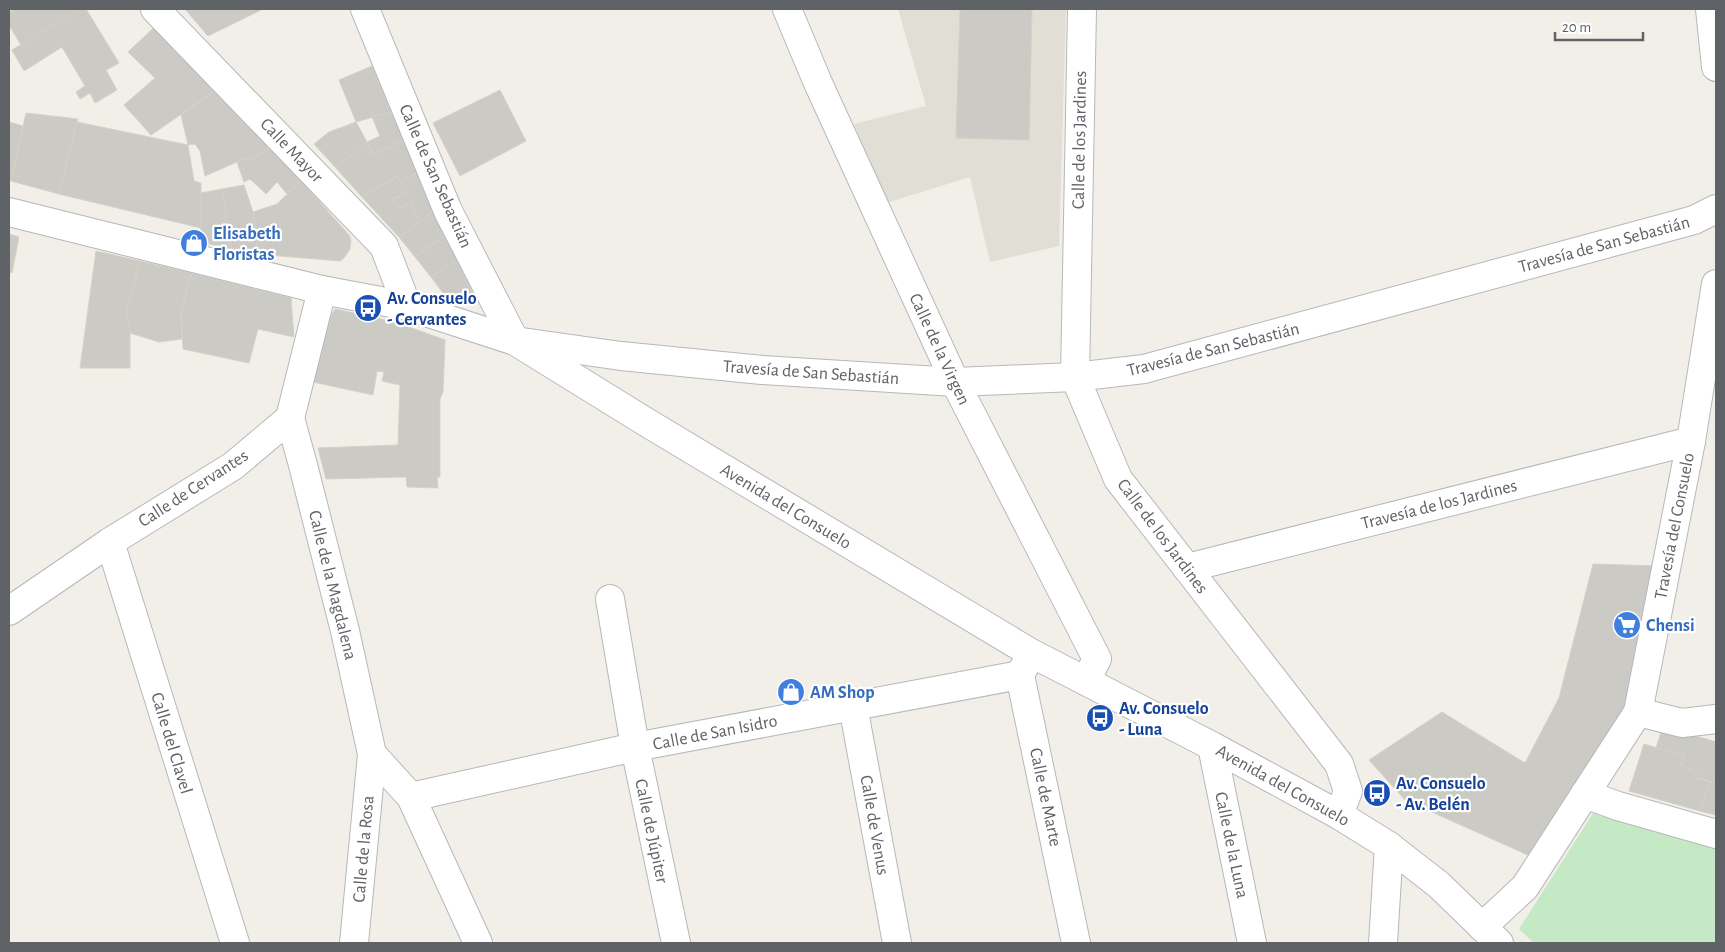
<svg xmlns="http://www.w3.org/2000/svg" width="1725" height="952" font-family="'Alegreya Sans',sans-serif">
	<rect width="100%" height="100%" fill="#f1efe8"/>
	<polygon fill="#e1ded6" points="898,9 1066,9 1059,246 990,262 970,177 883,204 854,124 926,106"/>
	<polygon fill="#c5e8c5" points="1595,810 1716,844 1716,943 1534,943 1519,929"/>
	<g fill="#cccac5" stroke="#d6d1c6">
		<polygon points="15,9 79,9 21,45 9,25 9,12"/>
		<polygon points="79,9 86,9 119,63 106,70 117,90 95,103 90,93 80,99 76,92 85,86 62,47 24,71 12,50"/>
		<polygon points="185,9 263,9 208,36"/>
		<polygon points="960,9 1032,9 1029,140 956,138"/>
		<polygon points="161,21 219,88 151,135 124,105 155,78 128,52"/>
		<polygon points="372,66 391,112 356,122 339,80"/>
		<polygon points="219,88 272,147 248,161 246,158 205,176 200,151 195,144 188,145 181,115"/>
		<polygon points="500,90 526,141 460,176 433,123"/>
		<polygon points="391,112 403,140 373,155 367,142 380,136 372,117"/>
		<polygon points="26,113 78,119 59,194 11,181"/>
		<polygon points="9,122 23,126 11,181 9,180"/>
		<polygon points="77,122 188,145 194,181 201,183 201,228 59,194"/>
		<polygon points="356,122 367,142 336,168 314,144 329,132"/>
		<polygon points="403,140 417,173 400,182 398,176 362,197 336,168 367,142 373,155"/>
		<polygon points="272,147 301,181 287,194 277,182 266,194 250,179 244,182 237,162 246,158 248,161"/>
		<polygon points="417,173 434,211 419,222 411,202 399,209 391,199 405,194 400,182"/>
		<polygon points="398,176 405,194 391,199 399,209 411,202 419,222 399,237 362,197"/>
		<polygon points="301,181 349,235 351,240 350,249 344,258 340,261 256,254 257,241 253,212 277,204"/>
		<polygon points="244,185 253,212 257,241 256,254 231,249 222,189"/>
		<polygon points="222,189 231,249 201,242 201,193"/>
		<polygon points="434,211 445,235 415,257 399,237"/>
		<polygon points="9,234 19,237 12,273 9,272"/>
		<polygon points="445,235 457,260 431,277 415,257"/>
		<polygon points="96,251 140,261 127,310 130,333 130,368 80,368"/>
		<polygon points="457,260 476,300 452,305 431,277"/>
		<polygon points="140,261 192,273 181,311 182,339 159,342 130,333 127,310"/>
		<polygon points="192,273 291,298 294,337 258,329 249,363 183,349 181,311"/>
		<polygon points="335,309 395,322 445,340 443,392 440,399 440,477 437,477 438,488 407,487 406,477 326,479 318,448 398,445 400,385 382,381 384,372 377,371 373,395 313,382 324,329"/>
		<polygon points="1593,564 1658,566 1629,709 1530,856 1405,800 1369,760 1442,712 1525,763 1559,698"/>
		<polygon points="1663,726 1716,742 1716,783 1694,777 1697,771 1681,766 1684,756 1656,748"/>
		<polygon points="1644,744 1684,756 1681,766 1697,771 1694,777 1710,782 1700,811 1629,791"/>
		<polygon points="1710,782 1716,783 1716,815 1700,811"/>
	</g>
	<g fill="none" stroke-linecap="round" stroke-linejoin="round">
		<g stroke="#b5b8bc" stroke-width="30">
			<g id="street">
				<polyline points="155,9 384,246 407,306"/>
				<polyline points="365,9 448,211 515,341 621,356 762,370 955,382 1075,377 1144,369 1694,220 1716,209"/>
				<polyline points="787,9 818,83 955,382 1097,659 1086,681"/>
				<polyline points="1082,9 1075,377 1118,479 1339,764 1348,791 1339,815"/>
				<polyline points="1710,9 1716,67"/>
				<polyline points="9,212 322,290 407,306 515,341 646,422 1031,653 1212,746 1339,815 1389,846 1439,885 1499,943"/>
				<polyline points="290,418 303,465 345,631 372,754 354,943"/>
				<polyline points="110,542 235,943"/>
				<polyline points="1187,568 1691,441"/>
				<polyline points="610,599 635,747 676,943"/>
				<polyline points="9,611 110,542 233,466 290,418 322,290"/>
				<polyline points="1028,660 1020,675 1076,943"/>
				<polyline points="853,706 897,943"/>
				<polyline points="1638,712 1682,723 1716,719"/>
				<polyline points="1212,746 1252,943"/>
				<polyline points="372,754 411,797 478,943"/>
				<polyline points="1585,794 1618,806 1716,834"/>
				<polyline points="411,797 635,747 1020,675"/>
				<polyline points="1482,927 1525,887 1638,712 1691,441 1716,284"/>
				<polyline points="1383,943 1389,846"/>
			</g>
		</g>
		<use href="#street" stroke="#fff" stroke-width="28"/>
	</g>
	<defs>
		<g id="shop-disc" transform="scale(1.4375)"><circle r="9.5" fill="#3f7fe0" stroke="#fff"/><path d="M-5-2.5h2.3a2.7 3.5 0 0 1 5.4 0H5L5.5 6h-11ZM-1.5-2.5h3a1.5 2.3 0 0 0-3 0Z" fill="#fff"/></g>
		<g id="bus-disc" transform="scale(1.4375)"><circle r="9.5" fill="#1a4fb4" stroke="#fff"/><path d="M-5-6H5V4H4V6H2V4H-2V6H-4V4H-5ZM-3.5-4V0h7V-4ZM-3.5 1.2v1.5H-2V1.2ZM2 1.2v1.5H3.5V1.2Z" fill="#fff"/></g>
		<g id="supermarket-disc" transform="scale(1.4375)"><circle r="9.5" fill="#3f7fe0" stroke="#fff"/><path d="M-6-5.5h2.5l.6 2H6L4.5 2H-2.5L-4.4-4H-6ZM-1.5 3.2a1.3 1.3 0 1 0 .1 0ZM3 3.2a1.3 1.3 0 1 0 .1 0Z" fill="#fff"/></g>
	</defs>
	<g fill-rule="evenodd">
		<use href="#shop-disc" x="194" y="243"/>
		<use href="#bus-disc" x="368" y="308"/>
		<use href="#supermarket-disc" x="1627" y="625"/>
		<use href="#shop-disc" x="791" y="692"/>
		<use href="#bus-disc" x="1100" y="718"/>
		<use href="#bus-disc" x="1377" y="793"/>
	</g>
	<g text-anchor="middle" stroke-width="4.5" stroke-linejoin="round" paint-order="stroke">
		<g font-size="18" fill="#5f6368" stroke="#fff">
			<text transform="translate(1079 140) rotate(-89)" y="6">Calle de los Jardines</text>
			<text transform="translate(292 150) rotate(46)" y="6">Calle Mayor</text>
			<text transform="translate(436 176) rotate(66)" y="6">Calle de San Sebastián</text>
			<text transform="translate(1604 244) rotate(-15)" y="6">Travesía de San Sebastián</text>
			<text transform="translate(940 349) rotate(65)" y="6">Calle de la Virgen</text>
			<text transform="translate(1213 349) rotate(-14)" y="6">Travesía de San Sebastián</text>
			<text transform="translate(811 372) rotate(4)" y="6">Travesía de San Sebastián</text>
			<text transform="translate(193 488) rotate(-33)" y="6">Calle de Cervantes</text>
			<text transform="translate(1439 504) rotate(-14)" y="6">Travesía de los Jardines</text>
			<text transform="translate(786 506) rotate(31)" y="6">Avenida del Consuelo</text>
			<text transform="translate(1674 526) rotate(-79)" y="6">Travesía del Consuelo</text>
			<text transform="translate(1163 536) rotate(53)" y="6">Calle de los Jardines</text>
			<text transform="translate(333 585) rotate(76)" y="6">Calle de la Magdalena</text>
			<text transform="translate(715 732) rotate(-11)" y="6">Calle de San Isidro</text>
			<text transform="translate(172 743) rotate(73)" y="6">Calle del Clavel</text>
			<text transform="translate(1283 785) rotate(29)" y="6">Avenida del Consuelo</text>
			<text transform="translate(1046 797) rotate(78)" y="6">Calle de Marte</text>
			<text transform="translate(875 825) rotate(80)" y="6">Calle de Venus</text>
			<text transform="translate(652 831) rotate(78)" y="6">Calle de Júpiter</text>
			<text transform="translate(1232 845) rotate(78)" y="6">Calle de la Luna</text>
			<text transform="translate(363 849) rotate(-85)" y="6">Calle de la Rosa</text>
		</g>
		<g font-size="18" font-weight="bold" fill="#366cbe" stroke="#fff" text-anchor="start">
			<text x="213" y="239">Elisabeth<tspan x="213" dy="21">Floristas</tspan></text>
			<text x="1646" y="631">Chensi</text>
			<text x="810" y="698">AM Shop</text>
		</g>
		<g font-size="18" font-weight="bold" fill="#164399" stroke="#fff" text-anchor="start">
			<text x="387" y="304">Av. Consuelo<tspan x="387" dy="21">- Cervantes</tspan></text>
			<text x="1119" y="714">Av. Consuelo<tspan x="1119" dy="21">- Luna</tspan></text>
			<text x="1396" y="789">Av. Consuelo<tspan x="1396" dy="21">- Av. Belén</tspan></text>
		</g>
	</g>
	<rect width="1725" height="952" fill="none" stroke="#5f6368" stroke-width="20"/>
	<path d="M1555 32v8h88v-8" fill="none" stroke="#5f6368" stroke-width="2.5"/>
	<text x="1562" y="32" font-size="15" fill="#5f6368" stroke="#ffffff" stroke-width="4" paint-order="stroke">20 m</text>
</svg>
